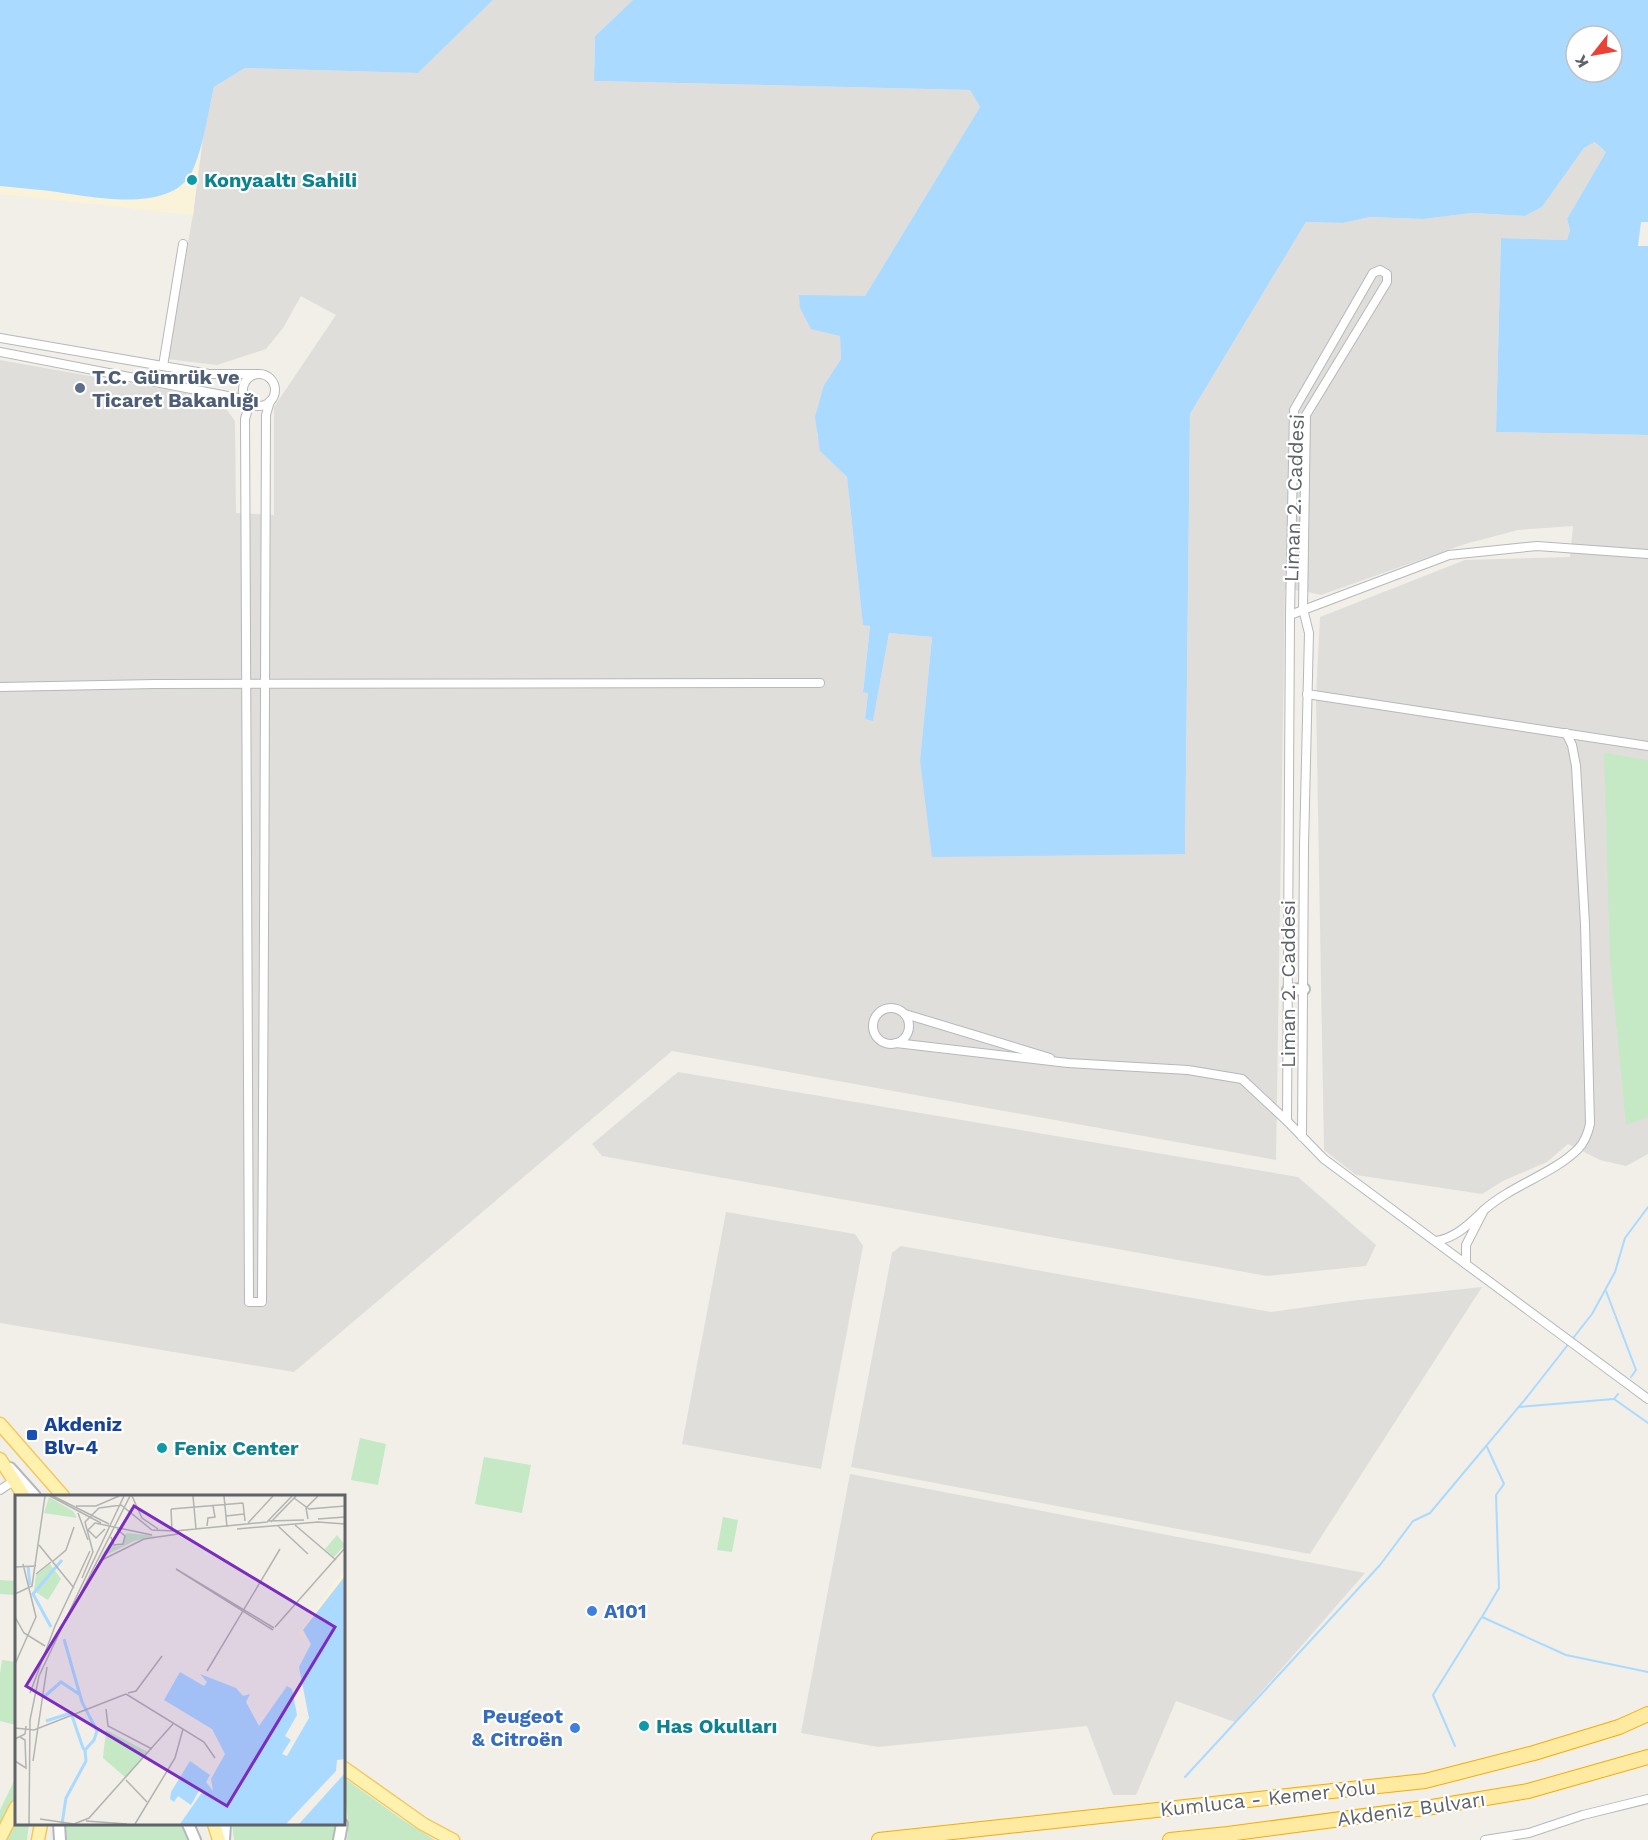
<svg xmlns="http://www.w3.org/2000/svg" width="1648" height="1840" font-family="'Work Sans',sans-serif">
	<rect width="100%" height="100%" fill="#f1efe8"/>
	<g fill="#e0deda">
		<polygon points="493,0 633,0 595,36 594,81 970,90 980,107 865,296 799,296 840,336 841,359 824,385 817,434 821,447 820,451 847,477 863,624 870,626 863,691 868,693 865,719 873,720 889,633 932,637 920,760 1185,854 1190,414 1306,222 1343,223 1370,217 1423,219 1472,213 1525,216 1542,207 1584,148 1593,142 1606,152 1567,219 1570,230 1567,240 1501,238 1496,432 1648,435 1648,1154 1626,1166 1600,1160 1568,1144 1547,1162 1503,1181 1482,1194 1356,1175 1324,1150 1316,696 1320,617 1465,560 1570,557 1573,526 1518,530 1465,544 1321,595 1303,591 1285,589 1276,1160 672,1051 294,1372 0,1323 0,360 180,392 222,403 235,421 236,513 274,515 274,407 336,315 301,296 283,328 266,349 217,365 167,359 193,215 203,138 214,87 245,68 418,73"/>
		<polygon points="678,1072 1298,1177 1376,1245 1366,1266 1267,1276 602,1156 592,1144"/>
		<polygon points="726,1212 855,1234 863,1246 821,1469 682,1444"/>
		<polygon points="901,1246 1271,1312 1350,1301 1482,1287 1310,1554 851,1467 892,1253"/>
		<polygon points="850,1474 1365,1573 1235,1722 1176,1701 1136,1795 1113,1795 1087,1726 878,1747 801,1733"/>
	</g>
	<g fill="#c5e8c5">
		<polygon points="1604,753 1648,760 1648,1117 1626,1125 1610,960"/>
		<polygon points="360,1438 386,1444 378,1485 351,1480"/>
		<polygon points="484,1457 531,1465 522,1513 475,1504"/>
		<polygon points="723,1517 738,1520 732,1552 717,1550"/>
		<polygon points="0,1580 16,1581 16,1595 0,1594"/>
		<polygon points="2,1660 16,1662 16,1725 0,1721 0,1674"/>
		<polygon points="16,1777 16,1799 0,1833 0,1810"/>
		<path d="M344 1778 400 1818 435 1840H347C351 1818 343 1799 344 1778Z"/>
		<polygon points="16,1820 16,1824 29,1824 27,1840 5,1840"/>
		<polygon points="65,1824 182,1824 189,1840 67,1840"/>
		<polygon points="232,1824 337,1824 333,1840 234,1840"/>
	</g>
	<path fill="#fbf3d9" d="M202 138 193 215 0 194V186L40 190 168 193C193 180 195 163 202 138Z"/>
	<g fill="#aadaff" fill-rule="evenodd">
		<path d="M0 0H493L418 73 245 68 214 87C208 113 203 149 192 172 170 215 88 196 50 191 34 189 17 188 0 186Z"/>
		<path d="M633 0H1648V222H1641L1638 246H1648V435L1496 432 1501 238 1567 240 1570 230 1567 219 1606 152 1594 142 1584 148 1542 207 1525 216 1472 213 1423 219 1370 217 1343 223 1306 222 1190 414 1185 854 932 857 920 760 932 637 889 633 873 721 865 719 868 693 863 692 870 626 863 625 847 477 820 451 815 417 824 385 841 359 840 336 811 329 800 308 799 295 865 296 980 107 970 90 594 81 595 36ZM1576 36H1612V72H1576Z"/>
	</g>
	<g fill="none" stroke-linecap="round" stroke-linejoin="round">
		<g stroke="#aadaff" stroke-width="2">
			<polyline points="1606,1291 1636,1370 1631,1377"/>
			<polyline points="1614,1399 1648,1423"/>
			<polyline points="1519,1407 1614,1399 1618,1394"/>
			<polyline points="1487,1447 1504,1484 1496,1495 1499,1588 1482,1617 1566,1655 1648,1672"/>
			<polyline points="1455,1746 1433,1695 1481,1618"/>
			<polyline points="1185,1777 1380,1565 1413,1521 1430,1513 1527,1397 1592,1314 1615,1272 1625,1238 1648,1207"/>
		</g>
		<g stroke="#b5b8bc" stroke-width="10">
			<g id="minor">
				<polyline points="0,338 209,374 257,374"/>
				<polyline points="0,352 248,400"/>
				<polyline points="163,366 183,244"/>
				<circle cx="259" cy="390" r="16"/>
				<path d="M250 402 245 419 249 1302H262C266 1006 263 711 266 415L270 401"/>
				<polyline points="1290,615 1449,555 1537,546 1648,554"/>
				<polyline points="0,687 155,684 820,683"/>
				<polyline points="1307,694 1648,746"/>
				<circle cx="891" cy="1026" r="18"/>
				<polyline points="905,1014 1050,1058"/>
				<polyline points="896,1043 1068,1063 1188,1070 1242,1079 1287,1121"/>
				<polyline points="1302,1137 1304,846 1309,633 1303,609 1306,415 1387,282 1387,274 1380,270 1373,273 1294,410 1290,615 1287,1121 1324,1159 1648,1399"/>
				<path d="M1484 1210C1512 1185 1553 1174 1578 1149 1585 1142 1588 1133 1590 1124L1585 924 1576 766 1572 745 1566 733"/>
				<path d="M1436 1241C1456 1238 1469 1224 1484 1210L1466 1245V1264"/>
				<polyline points="0,1490 12,1482"/>
				<polyline points="1485,1840 1529,1833 1583,1815 1648,1799"/>
			</g>
		</g>
		<g stroke="#b5b8bc" stroke-width="14">
			<g id="tertiary">
				<polyline points="1288,990 1304,989"/>
				<polyline points="10,1468 35,1496"/>
				<polyline points="59,1824 60,1840"/>
				<polyline points="188,1824 195,1840"/>
				<polyline points="224,1840 225,1824"/>
				<polyline points="339,1840 342,1824"/>
			</g>
		</g>
		<g stroke="#f2c960" stroke-width="15">
			<g id="primary">
				<polyline points="0,1424 63,1496"/>
				<polyline points="0,1459 24,1496"/>
				<polyline points="344,1768 423,1824 453,1840"/>
				<polyline points="214,1824 219,1840"/>
				<polyline points="0,1838 16,1807"/>
				<polyline points="38,1840 41,1824"/>
			</g>
		</g>
		<g stroke="#f9ab00" stroke-width="16">
			<g id="trunk">
				<polyline points="879,1840 1425,1781 1534,1753 1619,1727 1648,1714"/>
				<polyline points="1170,1840 1228,1834 1432,1807 1528,1791 1648,1757"/>
			</g>
		</g>
		<use href="#minor" stroke="#fff" stroke-width="8"/>
		<use href="#tertiary" stroke="#fff" stroke-width="10"/>
		<use href="#primary" stroke="#fff2af" stroke-width="12"/>
		<use href="#trunk" stroke="#feeaa1" stroke-width="14"/>
	</g>
	<g fill="#0f9aa8" stroke="#fff" stroke-width="2">
		<circle cx="192" cy="180" r="6"/>
		<circle cx="162" cy="1448" r="6"/>
		<circle cx="644" cy="1726" r="6"/>
	</g>
	<circle fill="#5c6f8a" stroke="#fff" stroke-width="2" cx="80" cy="388" r="6"/>
	<rect fill="#1a4fb4" stroke="#fff" stroke-width="2" x="26" y="1429" width="12" height="12" rx="3"/>
	<g fill="#3f7fe0" stroke="#fff" stroke-width="2">
		<circle cx="592" cy="1611" r="6"/>
		<circle cx="575" cy="1728" r="6"/>
	</g>
	<g text-anchor="middle" stroke-width="4.5" stroke-linejoin="round" paint-order="stroke">
		<g font-size="20" font-weight="bold" fill="#0d838f" stroke="#fff" text-anchor="start">
			<text x="204" y="187">Konyaaltı Sahili</text>
			<text x="174" y="1455">Fenix Center</text>
			<text x="656" y="1733">Has Okulları</text>
		</g>
		<g font-size="20" font-weight="bold" fill="#4e5e75" stroke="#fff" text-anchor="start">
			<text x="92" y="384">T.C. Gümrük ve<tspan x="92" dy="23">Ticaret Bakanlığı</tspan></text>
		</g>
		<g font-size="20" fill="#5f6368" stroke="#fff">
			<text transform="translate(1294 498) rotate(-88)" y="7">Liman 2. Caddesi</text>
			<text transform="translate(1288 984) rotate(-90)" y="7">Liman 2. Caddesi</text>
			<text transform="translate(1268 1798) rotate(-6)" y="7">Kumluca - Kemer Yolu</text>
			<text transform="translate(1411 1809) rotate(-8)" y="7">Akdeniz Bulvarı</text>
		</g>
		<g font-size="20" font-weight="bold" fill="#164399" stroke="#fff" text-anchor="start">
			<text x="44" y="1431">Akdeniz<tspan x="44" dy="23">Blv-4</tspan></text>
		</g>
		<g font-size="20" font-weight="bold" fill="#366cbe" stroke="#fff" text-anchor="start">
			<text x="604" y="1618">A101</text>
			<text x="563" y="1723" text-anchor="end">Peugeot<tspan x="563" dy="23">&amp; Citroën</tspan></text>
		</g>
	</g>
	<g transform="translate(15 1495)">
		<rect width="330" height="330" fill="#f1efe8"/>
		<path d="M34 2 58 16 62 23 29 18ZM111 38 141 41 119 46 85 63 95 47 101 52 108 50ZM322 40 330 50 319 62 310 54ZM35 69 46 84 33 105 19 96 21 80ZM91 235 133 257 111 283 88 263Z" fill="#c5e8c5"/>
		<path d="M330 74V81L290 132 291 145 283 139Z" fill="#fbf3d9"/>
		<path d="M330 81V264L322 265 321 276 271 329H165L188 296 185 294 176 310 163 301 159 307 155 304 156 297 175 266 195 280 191 287 198 296 196 284 210 259 197 234 149 205 165 177 189 191 192 187 185 179 221 193 228 201 235 199 231 207 244 231 272 191 277 194 282 220 270 241 276 245 267 259 272 261 294 223 284 172 296 149 288 135ZM330 278V329H284Z" fill="#aadaff"/>
		<path fill="none" stroke="#aadaff" stroke-width="3" d="M13 71 15 90M36 132 18 99 47 65M30 201 46 187 64 199M31 226 56 218 68 253 70 255 79 245 82 236 67 207 49 144M47 329 51 303 71 266 70 255"/>
		<path fill="none" stroke="#b3b3b1" stroke-width="1.5" d="M35 1 86 28M38 1 94 29M117 1 127 23 143 34M178 1 181 34M209 1 212 32M279 3 294 14 330 11M228 8 230 26M61 11H81L104 1M156 14 228 8M156 14 157 36M63 18 73 45M211 21 229 19M293 24 291 13 303 1M303 24 330 22M253 26 289 25M256 27 281 1M233 28 258 1M280 30 321 65M192 31 193 23 200 22 198 11M263 31 293 59M90 34 81 43 73 35 80 28 137 40M222 34 303 27 330 29M96 42 99 50 108 49 110 41 102 34M24 50 59 93M85 66 129 44 163 39M37 67 51 55 59 32M0 72 21 71M21 79 36 67M67 83 78 57 70 27 84 13 106 10 137 35 160 36 252 27 277 1M66 98 115 1M0 99 17 91 30 1M0 122 9 138 30 151M260 132 330 53M258 135 161 74 259 133M0 169 21 122 8 69M192 176 265 54M15 198 40 131 75 56M113 198 121 196 147 161M111 199 189 247 200 263M91 214 93 231 137 254M0 233 19 235 111 199M0 244 10 239 11 231M0 266 11 273 10 245 5 242M18 266 32 172M111 285 132 307M25 324 59 329 74 323 158 229M71 326 112 329M14 329 15 225 24 181 109 1M120 329 160 263 168 234"/>
		<path fill="#7b2cbf" fill-opacity="0.15" stroke="#7b2cbf" stroke-width="3" d="M119 11 320 132 212 311 11 191Z"/>
		<rect width="330" height="330" fill="none" stroke="#5f6368" stroke-width="3"/>
	</g>
	<g transform="translate(1594 54) rotate(239)"><circle r="28" fill="#ffffff" stroke="#bfc1c3" stroke-width="1.5"/>
	<path d="M0-4.5L10 22L0 15L-10 22Z" fill="#ea4335"/>
	<text y="-9" font-size="16" font-weight="bold" text-anchor="middle" fill="#5f6368">K</text>
	</g>
</svg>
